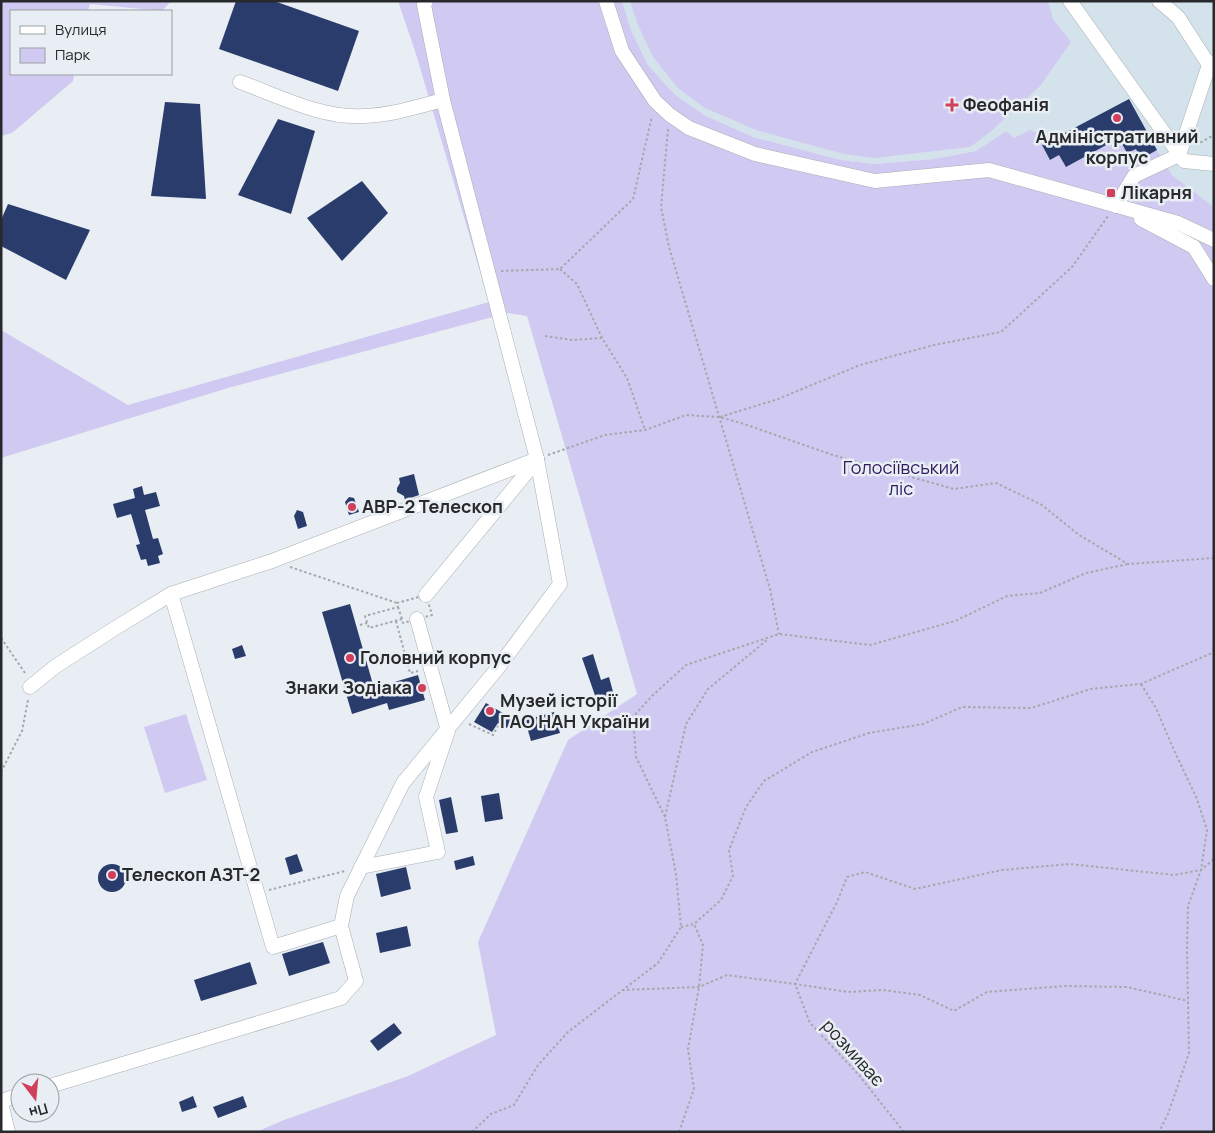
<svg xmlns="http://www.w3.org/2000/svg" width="1215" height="1133" font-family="Manrope,sans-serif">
	<rect width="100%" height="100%" fill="#e8eef3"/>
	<polygon fill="#d4e2eb" points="622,1 1214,1 1214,207 1172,175 1157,150 1127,153 1066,167 1050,160 1037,133 1013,138 1006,131 976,151 934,159 875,164 841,160 753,137 706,116 674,94 648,65 631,30"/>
	<g fill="#d0caf2">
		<polygon points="1,1 171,1 162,11 90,4 88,11 11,11 11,74 74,74 73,81 12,133 1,136"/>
		<polygon points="398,1 622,1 631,30 648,65 674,94 706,116 753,137 841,160 875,164 934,159 976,151 1006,131 1014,138 1030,130 1037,133 1050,160 1059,155 1066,166 1119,138 1127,153 1136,149 1141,158 1157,150 1172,175 1214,207 1214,1132 256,1132 284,1120 408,1076 496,1035 478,942 568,740 637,694 527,316 508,313 500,315 228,388 1,458 1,330 128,405 489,302 416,54"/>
		<polygon points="630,1 1048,1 1053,19 1071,42 1040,86 989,133 970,147 874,158 844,154 756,130 705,108 679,89 653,57 638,25"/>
		<polygon points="186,714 207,780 165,793 144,727"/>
	</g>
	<g fill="#293c6b">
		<polygon points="236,1 274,1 359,31 338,91 219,49"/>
		<polygon points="1129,99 1157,150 1141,159 1136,149 1127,153 1119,138 1066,167 1059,155 1050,160 1042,145"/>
		<polygon points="165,102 200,104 206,199 151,196"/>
		<polygon points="278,119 315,131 291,214 238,195"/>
		<polygon points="362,181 388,213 342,261 307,218"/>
		<polygon points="8,204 90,230 66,280 1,246 1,220"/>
		<polygon points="414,474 419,495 405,500 404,496 397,492 397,488 400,483 399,478"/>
		<polygon points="142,486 144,495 156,492 160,506 145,510 153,539 158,538 163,554 158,556 160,563 148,566 146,559 141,560 136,545 140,544 131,514 117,518 113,504 135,498 133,489"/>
		<polygon points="349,497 354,498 359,512 349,515 345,502"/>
		<polygon points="297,510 303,512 307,526 298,529 294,516"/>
		<polygon points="350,604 374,688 418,675 425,700 389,710 387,703 352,714 322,612"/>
		<polygon points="242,645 246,656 235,659 232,649"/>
		<polygon points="593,654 601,680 609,677 615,699 598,704 582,658"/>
		<polygon points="486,703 513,719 507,728 498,723 492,732 474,722"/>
		<polygon points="554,712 560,733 531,741 525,720"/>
		<polygon points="499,793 503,819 485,822 481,796"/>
		<polygon points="451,797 458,832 446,834 439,800"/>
		<polygon points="297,854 303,871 290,875 285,858"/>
		<polygon points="473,856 475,865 456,870 454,861"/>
		<circle cx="112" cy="878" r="14"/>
		<polygon points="406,867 411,889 381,897 376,874"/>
		<polygon points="407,926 411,946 380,953 376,933"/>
		<polygon points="323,942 330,963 289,976 282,954"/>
		<polygon points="250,962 257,984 201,1001 194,980"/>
		<polygon points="394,1023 402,1033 378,1051 370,1041"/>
		<polygon points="193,1096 197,1107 182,1112 179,1102"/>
		<polygon points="243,1096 247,1107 218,1118 213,1107"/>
	</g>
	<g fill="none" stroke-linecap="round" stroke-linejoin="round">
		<g stroke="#a8aeb2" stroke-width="15">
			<g id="minor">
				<polyline points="606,1 622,51 655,101 670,115 689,128 755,154 875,181 989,170 1178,223 1214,240"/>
				<polyline points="1070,1 1184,161 1214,164"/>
				<polyline points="1159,1 1178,17 1209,65"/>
				<path d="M240 82C279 96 322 119 364 116 391 115 417 107 443 100"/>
				<polyline points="1116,206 1134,176 1179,155 1209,65 1214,62"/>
				<polyline points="1141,219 1194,247 1214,279"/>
				<polyline points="171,594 273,947 341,926"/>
				<polyline points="426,595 537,460"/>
				<polyline points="30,687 56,666 117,627 171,594 272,561 537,459"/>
				<polyline points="361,867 438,852 426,797 448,731 417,619"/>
				<polyline points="50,1086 341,998 356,981 341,926 347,896 403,783 497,669 560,584 537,459 443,100 424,5 426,1"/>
				<polyline points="1,1101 20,1095"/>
				<polyline points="1,1102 8,1132"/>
			</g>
		</g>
		<g stroke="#a4a8ac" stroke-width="2" stroke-dasharray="2.5 2.5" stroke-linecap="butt">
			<polyline points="668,129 661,207 669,247 770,589 779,634"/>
			<polyline points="1196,145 1214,135"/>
			<polyline points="560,269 577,284 602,338"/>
			<polyline points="501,271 560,269 633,199 652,116"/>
			<polyline points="545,336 572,340 602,338 627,378 645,430"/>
			<polyline points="720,417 778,399 860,365 934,345 1001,332 1072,267 1108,216"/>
			<polyline points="548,455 605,435 645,430 686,415 719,417 741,423 833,455 954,489 996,483 1042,505 1079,535 1128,564 1214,558"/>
			<polyline points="290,567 397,603"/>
			<polygon points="426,595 432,615 403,623 402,619 369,628 365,616 398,607 397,603"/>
			<polyline points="398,607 402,619"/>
			<polyline points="396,621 410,673 418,671"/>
			<polyline points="360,625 367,623"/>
			<polyline points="1,638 25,673"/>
			<polyline points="1141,684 1156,708 1173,748 1197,799 1207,830 1201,870 1188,906 1187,951 1189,1053 1168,1114 1159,1132"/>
			<polyline points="469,724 493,735 498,726"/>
			<polyline points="1,772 22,731 28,700"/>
			<polyline points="665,817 636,757 633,717 652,696 686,665 779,634 870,645 955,621 1007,596 1040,593 1086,573 1128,564"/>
			<polyline points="269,890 345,871"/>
			<polyline points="681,927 694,924 721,900 733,876 729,850 746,807 764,781 812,752 869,733 923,724 962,707 1031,708 1091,689 1141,684 1214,652"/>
			<polyline points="622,990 699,987 727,975 795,984 837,902 847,877 865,872 915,889 1002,870 1070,864 1174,875 1201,870 1214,859"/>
			<polyline points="472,1132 491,1114 514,1105 538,1065 568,1032 658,963 681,927 676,874 665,817 686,724 708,689 767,640"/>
			<polyline points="679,1132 694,1089 688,1049 699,987 703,945 694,924"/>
			<polyline points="904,1132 858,1074 810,1023 795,984 848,992 883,990 920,995 954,1011 987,992 1065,986 1127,987 1188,1001"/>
		</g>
		<use href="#minor" stroke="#fff" stroke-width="14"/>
	</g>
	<g fill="#d0405b" stroke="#e8eef3" stroke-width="2">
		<path d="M949.5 97.5h5v5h5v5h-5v5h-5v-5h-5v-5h5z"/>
		<circle cx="1117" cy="118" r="5"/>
		<rect x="1106" y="188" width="10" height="10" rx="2.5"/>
		<circle cx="352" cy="507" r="5"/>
		<circle cx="350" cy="658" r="5"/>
		<circle cx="422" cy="688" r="5"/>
		<circle cx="490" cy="711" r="5"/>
		<circle cx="112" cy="875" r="5"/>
	</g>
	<g text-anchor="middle" stroke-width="5" stroke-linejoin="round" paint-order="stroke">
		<g font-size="18" font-weight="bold" fill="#27292b" stroke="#e8eef3" text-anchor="start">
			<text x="963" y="111">Феофанія</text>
			<text x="1117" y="143" text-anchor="middle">Адміністративний<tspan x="1117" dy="21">корпус</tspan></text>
			<text x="1121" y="199">Лікарня</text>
			<text x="362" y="513">АВР-2 Телескоп</text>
			<text x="360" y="664">Головний корпус</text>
			<text x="412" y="694" text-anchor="end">Знаки Зодіака</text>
			<text x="500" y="707">Музей історії<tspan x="500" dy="21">ГАО НАН України</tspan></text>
			<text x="122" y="881">Телескоп АЗТ-2</text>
		</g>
		<g font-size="18" fill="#2f1a5e" stroke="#e8eef3">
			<text x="901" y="474">Голосіївський<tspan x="901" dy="21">ліс</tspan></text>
		</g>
		<g font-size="18" fill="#27292b" stroke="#e8eef3">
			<text transform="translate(853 1053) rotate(48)" y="6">розмиває</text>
		</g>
	</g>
	<rect width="1215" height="1133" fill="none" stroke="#27292b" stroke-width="5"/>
	<rect x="10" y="10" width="162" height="65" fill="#e8eef3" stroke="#9b9fa3"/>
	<rect x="20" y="26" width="25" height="8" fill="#ffffff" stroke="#9b9fa3"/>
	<text x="55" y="35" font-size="15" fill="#27292b">Вулиця</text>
	<rect x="20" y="48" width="25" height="15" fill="#d0caf2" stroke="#9b9fa3"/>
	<text x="55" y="60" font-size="15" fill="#27292b">Парк</text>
	<g transform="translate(35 1098) rotate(164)"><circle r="24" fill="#e8eef3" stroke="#9b9fa3"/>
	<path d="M0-4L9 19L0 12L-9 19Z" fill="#d0405b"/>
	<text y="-8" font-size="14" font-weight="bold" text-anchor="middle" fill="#27292b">Пн</text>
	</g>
</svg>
